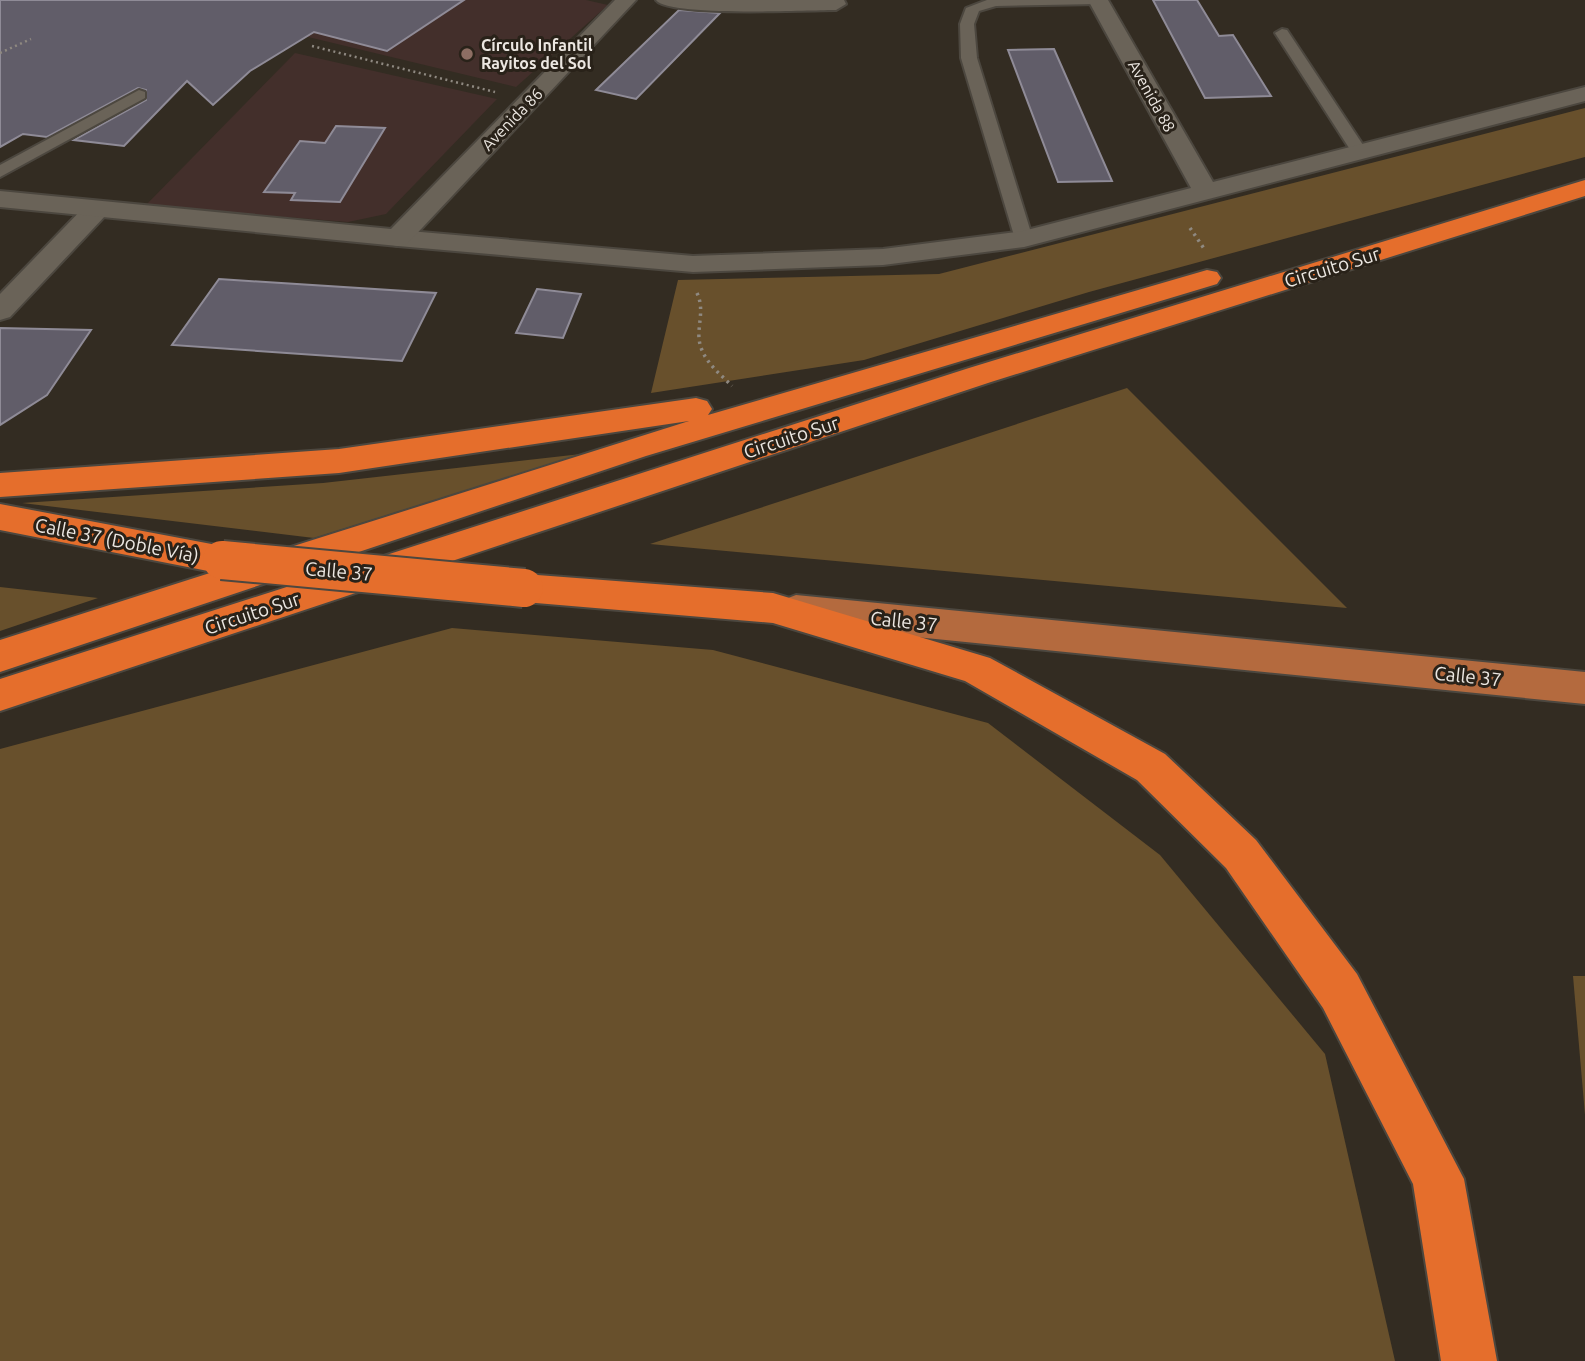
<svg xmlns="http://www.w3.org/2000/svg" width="1585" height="1361" font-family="Ubuntu,sans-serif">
	<rect width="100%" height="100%" fill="#332c22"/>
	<g fill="#432f2b">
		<polygon points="282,0 586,0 608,5 516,87 246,22"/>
		<polygon points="295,53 497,99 386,214 348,222 145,206"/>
	</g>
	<g fill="#68502c">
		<polygon points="1585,108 1585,157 1089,292 864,360 651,393 678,280 939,274"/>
		<polygon points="1127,388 1347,608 650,544"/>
		<polygon points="581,454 314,538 22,503 323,483"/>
		<polygon points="0,587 98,598 0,631"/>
		<polygon points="452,628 713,650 988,723 1160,855 1325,1054 1395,1361 0,1361 0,749"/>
		<polygon points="1573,976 1585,976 1585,1115"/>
	</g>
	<g fill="#615d69" stroke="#8f8b97" stroke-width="2">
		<polygon points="0,0 464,0 387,51 314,32 250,71 213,105 187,81 124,146 74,140 146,100 146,90 138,88 47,137 23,134 0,147"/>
		<polygon points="1153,0 1197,0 1219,36 1233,35 1271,96 1205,98"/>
		<polygon points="679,10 720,13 636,99 596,90"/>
		<polygon points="1054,49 1112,181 1058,182 1008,50"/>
		<polygon points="336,126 385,128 340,202 291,200 295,193 264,192 300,141 325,143"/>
		<polygon points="219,279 436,293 402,361 172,345"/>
		<polygon points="537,289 581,294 563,338 516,333"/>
		<polygon points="0,328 91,330 47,395 0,425"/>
	</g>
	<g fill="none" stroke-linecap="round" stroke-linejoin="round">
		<g stroke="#4c473f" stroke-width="4">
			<g id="lane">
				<polygon points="987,0 1105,0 1098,4 996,6 979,11 974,24 977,58 1033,239 1024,244 1015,239 961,58 960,24 966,8"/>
				<polygon points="1282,29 1287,30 1367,151 1365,155 1359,156 1351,151 1275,33"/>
				<polygon points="139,90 145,92 145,98 0,177 0,165"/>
			</g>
		</g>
		<g stroke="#4c473f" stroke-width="4">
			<g id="street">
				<path d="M656 0H844L846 4 836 10C809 10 668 17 656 0Z"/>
				<polygon points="1088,0 1108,0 1213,182 1585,87 1585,101 1024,247 883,265 693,272 398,246 389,244 385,238 389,232 398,230 693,256 883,249 1023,231 1191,188"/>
				<polygon points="97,201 106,203 110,209 106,215 10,317 0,320 0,294 88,203"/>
			</g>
		</g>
		<g stroke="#4c473f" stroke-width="4">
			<polygon id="secondary" points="615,0 636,0 407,244 398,246 0,207 0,191 391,229"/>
		</g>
		<g stroke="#4c473f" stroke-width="4">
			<polygon id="primary" points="796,595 1585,672 1585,704 796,625 783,620 778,610 783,600"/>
		</g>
		<g stroke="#4c473f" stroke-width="4">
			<g id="highway">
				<polygon points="1585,180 1585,196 991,382 0,711 0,679 969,368"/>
				<polygon points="1207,270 1217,272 1221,278 1217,284 646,456 0,672 0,640 213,572 0,530 0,504 222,546 234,550 240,560 237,564 689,421 339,473 0,497 0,473 339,449 696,398 707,401 712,409 708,415"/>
				<polygon points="524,574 773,593 990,658 1165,754 1256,840 1357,974 1464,1179 1497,1361 1441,1361 1413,1184 1323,1008 1226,868 1137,780 965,681 773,623 524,602 511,598 506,588 511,578"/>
			</g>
		</g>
		<g stroke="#8f8981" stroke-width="2.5" stroke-dasharray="2 3.5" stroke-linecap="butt">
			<polyline points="312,46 495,92"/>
			<polyline points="0,53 31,39"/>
		</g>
		<g stroke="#8f8981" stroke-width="3.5" stroke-dasharray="2.5 4.5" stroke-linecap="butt">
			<polyline points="1190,228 1205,250"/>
			<path d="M697 293C703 306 700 317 699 331 697 356 716 370 732 386"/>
		</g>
		<use href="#lane" fill="#6a6358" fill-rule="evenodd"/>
		<use href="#street" fill="#6a6358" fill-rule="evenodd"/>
		<use href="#secondary" fill="#6a6358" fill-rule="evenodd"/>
		<use href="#primary" fill="#b46a3e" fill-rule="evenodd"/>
		<use href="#highway" fill="#e56e2c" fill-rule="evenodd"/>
		<g stroke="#4c473f" stroke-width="42" stroke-linecap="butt">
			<polyline id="highway-bridge" points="222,560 524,588"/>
		</g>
		<use href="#highway-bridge" stroke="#e56e2c" stroke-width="38"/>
	</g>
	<circle fill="#8d6e63" stroke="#292219" stroke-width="2.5" cx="467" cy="54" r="7"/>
	<g text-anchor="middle" stroke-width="6" stroke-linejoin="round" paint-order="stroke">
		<g font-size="16" font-weight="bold" fill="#ece7e1" stroke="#292219" text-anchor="start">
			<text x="481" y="51">Círculo Infantil<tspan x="481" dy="18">Rayitos del Sol</tspan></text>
		</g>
		<g font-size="16" fill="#ece7e1" stroke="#292219">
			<text transform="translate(1152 96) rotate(61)" y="6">Avenida 88</text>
			<text transform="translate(512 119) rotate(-46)" y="6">Avenida 86</text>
		</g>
		<g font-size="19" fill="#ece7e1" stroke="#292219">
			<text transform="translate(1332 267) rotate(-17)" y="7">Circuito Sur</text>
			<text transform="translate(791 437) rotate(-18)" y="7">Circuito Sur</text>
			<text transform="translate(117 540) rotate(11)" y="7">Calle 37 (Doble Vía)</text>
			<text transform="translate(339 571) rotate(5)" y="7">Calle 37</text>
			<text transform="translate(252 613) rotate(-18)" y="7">Circuito Sur</text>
			<text transform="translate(904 621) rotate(6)" y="7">Calle 37</text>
			<text transform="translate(1468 676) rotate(6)" y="7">Calle 37</text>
		</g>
	</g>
</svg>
